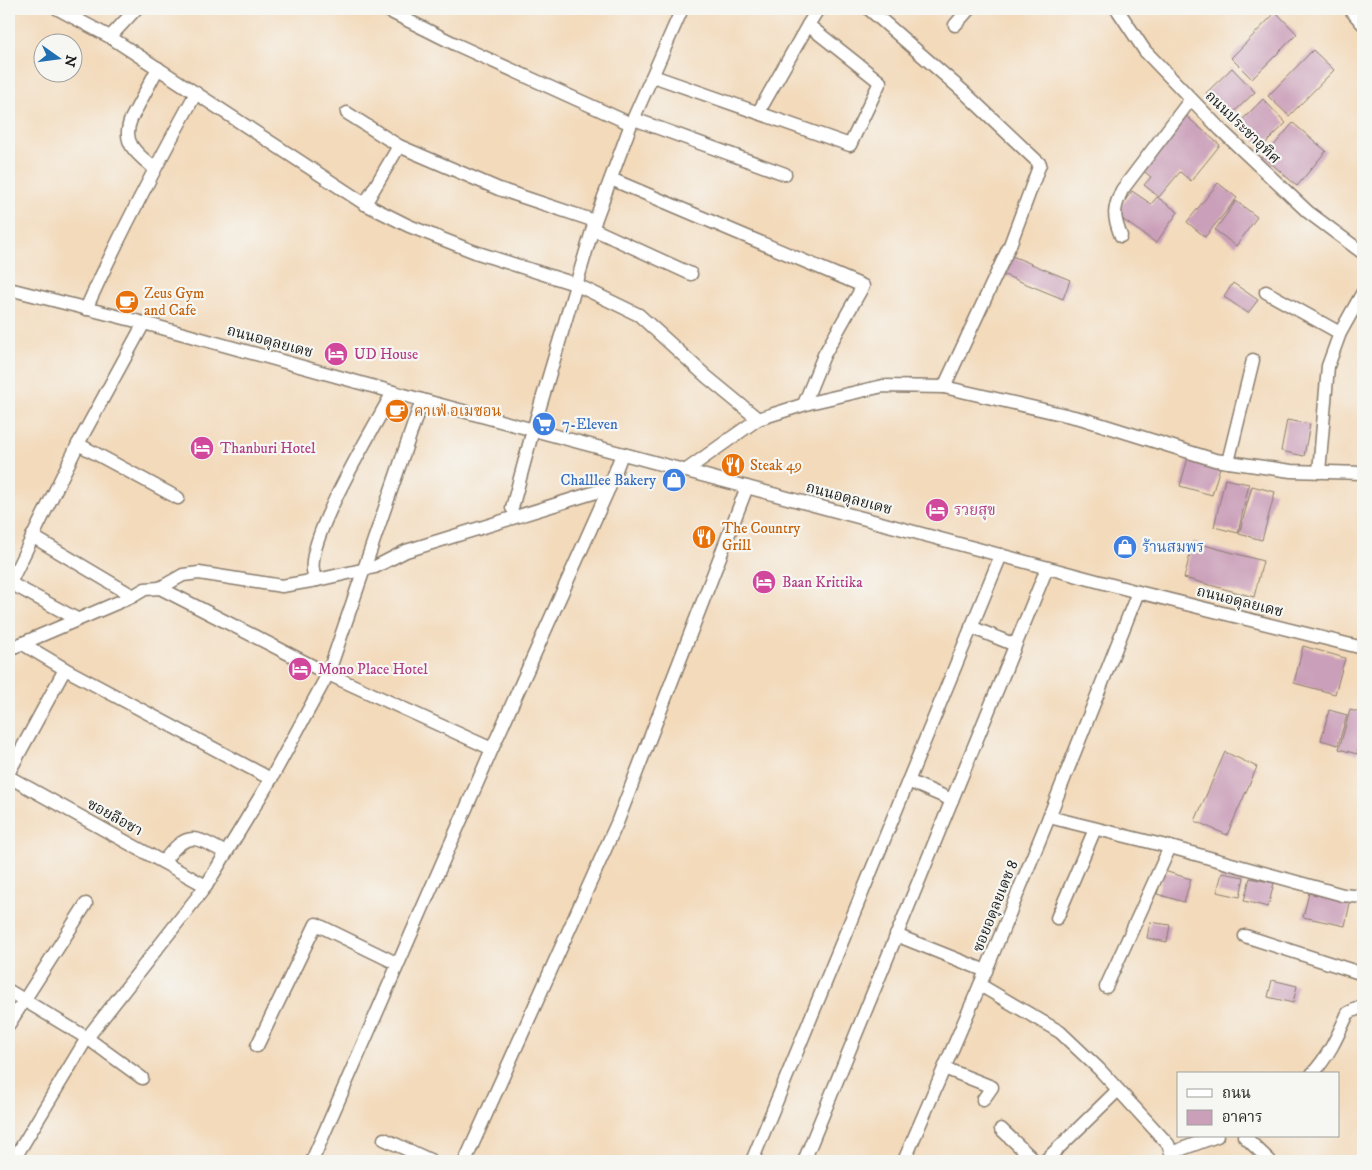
<svg xmlns="http://www.w3.org/2000/svg" width="1372" height="1170" font-family="'IM FELL DW Pica','Noto Serif Thai',serif">
	<rect width="100%" height="100%" fill="#f6f6f2"/>
	<filter id="ink" filterUnits="userSpaceOnUse"><feTurbulence type="fractalNoise" baseFrequency=".02" numOctaves="2"/><feDisplacementMap in="SourceGraphic" scale="10" xChannelSelector="R" yChannelSelector="G"/><feConvolveMatrix kernelMatrix="1 2 1 2 8 2 1 2 1" color-interpolation-filters="sRGB"/></filter>
	<filter id="wash" filterUnits="userSpaceOnUse"><feTurbulence type="fractalNoise" baseFrequency=".0096" numOctaves="4" result="noise"/><feDisplacementMap in="SourceGraphic" scale="20" xChannelSelector="R" yChannelSelector="G"/><feGaussianBlur stdDeviation="1.12" result="paint"/><feColorMatrix in="noise" values="0 0 0 0 0 0 0 0 0 0 0 0 0 0 0 0 0 1.4 0 .05"/><feComposite in="paint" operator="in"/></filter>
	<g filter="url(#wash)">
		<rect width="100%" height="100%" fill="#f3dabb"/>
		<g id="blocks">
			<g fill="#ca9fb9">
				<polygon points="1276,12 1297,34 1252,79 1231,58"/>
				<polygon points="1313,50 1334,70 1289,116 1268,96"/>
				<polygon points="1232,68 1255,92 1229,117 1206,93"/>
				<polygon points="1263,99 1286,123 1262,147 1238,124"/>
				<polygon points="1185,115 1220,145 1191,181 1180,172 1159,197 1144,185 1151,177 1141,169"/>
				<polygon points="1293,123 1326,151 1297,186 1264,157"/>
				<polygon points="1218,183 1237,198 1205,237 1187,222"/>
				<polygon points="1132,191 1151,204 1157,197 1178,212 1156,243 1115,214"/>
				<polygon points="1236,201 1257,217 1236,246 1215,230"/>
				<polygon points="1010,255 1070,280 1063,299 1002,274"/>
				<polygon points="1233,283 1258,300 1248,313 1224,297"/>
				<polygon points="1287,420 1310,424 1304,456 1281,451"/>
				<polygon points="1188,458 1220,467 1212,495 1180,486"/>
				<polygon points="1225,479 1249,484 1238,533 1214,527"/>
				<polygon points="1252,486 1275,492 1262,540 1239,534"/>
				<polygon points="1193,542 1263,561 1254,597 1184,578"/>
				<polygon points="1303,646 1345,658 1335,694 1294,683"/>
				<polygon points="1329,710 1347,715 1338,745 1321,740"/>
				<polygon points="1350,710 1363,713 1363,731 1357,754 1339,749"/>
				<polygon points="1225,752 1257,767 1227,835 1195,821"/>
				<polygon points="1164,871 1191,879 1184,902 1157,894"/>
				<polygon points="1222,873 1244,877 1240,897 1217,892"/>
				<polygon points="1250,878 1274,883 1268,907 1244,901"/>
				<polygon points="1309,893 1350,903 1345,926 1303,917"/>
				<polygon points="1150,922 1170,925 1167,942 1147,938"/>
				<polygon points="1272,980 1297,986 1293,1003 1268,997"/>
			</g>
		</g>
	</g>
	<g filter="url(#ink)">
		<use href="#blocks" fill-opacity="0" stroke="#887b6c" stroke-width="1"/>
		<g fill="none" stroke-linecap="round" stroke-linejoin="round">
			<g stroke="#887b6c" stroke-width="15">
				<g id="street">
					<polyline points="58,9 110,37 365,204 409,226 475,252 575,284 639,315 707,377 758,419"/>
					<polyline points="385,9 455,44 631,124"/>
					<polyline points="869,9 964,92 1040,164 1010,245 944,387"/>
					<polyline points="1117,9 1145,51 1221,130 1308,212 1363,253"/>
					<polyline points="1350,9 1363,24"/>
					<polyline points="808,25 818,9"/>
					<polyline points="955,25 969,9"/>
					<polyline points="110,37 136,9"/>
					<polyline points="653,76 850,145 880,82 808,25 758,113"/>
					<polyline points="347,113 399,146"/>
					<polyline points="634,119 785,174"/>
					<path d="M154 168C137 154 121 143 131 119L158 68"/>
					<polyline points="611,179 863,286 824,355 804,404"/>
					<polyline points="365,204 399,146 499,189 595,221"/>
					<polyline points="593,229 691,274"/>
					<path d="M1121 236C1113 216 1113 209 1122 190L1191 99"/>
					<polyline points="9,289 144,323 422,400 1138,592 1363,648"/>
					<polyline points="1266,292 1340,333"/>
					<path d="M86 309C119 235 157 164 196 93"/>
					<polyline points="78,444 178,498"/>
					<polyline points="1228,462 1253,360"/>
					<polyline points="685,471 758,419 809,403 883,386 944,387 1083,419 1215,460 1291,471 1363,473"/>
					<polyline points="1319,472 1328,366 1340,333 1363,292"/>
					<polyline points="512,508 533,430 595,221 631,124 682,9"/>
					<polyline points="32,536 133,596"/>
					<path d="M317 580C315 577 313 573 313 570 307 537 375 426 393 392"/>
					<polyline points="160,588 183,575 199,573 282,586 317,580 375,567 406,551 609,488"/>
					<polyline points="1138,592 1049,817 980,985 1060,1032 1099,1069 1168,1144 1174,1161"/>
					<polyline points="77,619 10,583 78,444 144,323"/>
					<polyline points="971,627 1015,645"/>
					<polyline points="23,644 65,669 271,779"/>
					<polyline points="9,649 133,596 145,589 160,588 328,674 492,749"/>
					<polyline points="9,772 65,669"/>
					<polyline points="9,777 206,886"/>
					<polyline points="908,781 952,800"/>
					<polyline points="1049,817 1170,847 1343,895 1363,897"/>
					<path d="M163 862C187 831 193 835 226 853"/>
					<polyline points="1057,918 1095,829"/>
					<polyline points="896,935 986,971"/>
					<polyline points="1245,936 1363,974"/>
					<polyline points="1106,987 1170,847"/>
					<polyline points="9,991 87,1038 142,1078"/>
					<polyline points="9,1024 86,904"/>
					<polyline points="257,1046 316,924 398,964"/>
					<polyline points="944,1068 992,1087 983,1100"/>
					<path d="M1312 1074C1329 1056 1338 1035 1348 1013L1363 1006"/>
					<polyline points="1001,1129 1035,1161"/>
					<polyline points="1244,1136 1270,1161"/>
					<polyline points="384,1139 432,1161"/>
					<polyline points="1171,1153 1217,1136"/>
					<polyline points="13,1161 87,1038 206,886 271,779 328,674 422,400"/>
					<polyline points="312,1161 492,749 609,488 622,454"/>
					<polyline points="465,1161 617,823 747,487"/>
					<polyline points="752,1161 1001,555"/>
					<polyline points="804,1161 1047,568"/>
					<polyline points="904,1161 980,985"/>
					<polyline points="1045,1161 1118,1090"/>
				</g>
			</g>
			<use href="#street" stroke="#fff" stroke-width="12"/>
		</g>
	</g>
	<defs>
		<g id="cafe-disc" transform="scale(1.25)"><circle r="9.5" fill="#e8710a" stroke="#f6f6f2"/><path d="M-5.5-4.5H6V0H3Q3 3.5 0 3.5H-2.5Q-5.5 3.5-5.5 0ZM3-3.2v2h1.7v-2ZM-6 4.5H4V6H-6Z" fill="#fff"/></g>
		<g id="hotel-disc" transform="scale(1.25)"><circle r="9.5" fill="#d1479c" stroke="#f6f6f2"/><path d="M-6-4.5h1.5V1H6V5H4.5V3h-9V5H-6ZM-4 0a1.8 1.8 0 1 1 3.6 0ZM.5 0V-2.5h3Q6-2.5 6 0Z" fill="#fff"/></g>
		<g id="supermarket-disc" transform="scale(1.25)"><circle r="9.5" fill="#3f7fe0" stroke="#f6f6f2"/><path d="M-6-5.5h2.5l.6 2H6L4.5 2H-2.5L-4.4-4H-6ZM-1.5 3.2a1.3 1.3 0 1 0 .1 0ZM3 3.2a1.3 1.3 0 1 0 .1 0Z" fill="#fff"/></g>
		<g id="restaurant-disc" transform="scale(1.25)"><circle r="9.5" fill="#e8710a" stroke="#f6f6f2"/><path d="M-5-6h1v4h1v-4h1v4h1v-4h1v5L-1.5 .5V6h-2V.5L-5-1ZM5-6V6H3V1.5H1.5Q1.5-4 5-6Z" fill="#fff"/></g>
		<g id="shop-disc" transform="scale(1.25)"><circle r="9.5" fill="#3f7fe0" stroke="#f6f6f2"/><path d="M-5-2.5h2.3a2.7 3.5 0 0 1 5.4 0H5L5.5 6h-11ZM-1.5-2.5h3a1.5 2.3 0 0 0-3 0Z" fill="#fff"/></g>
	</defs>
	<g fill-rule="evenodd">
		<use href="#cafe-disc" x="127" y="302"/>
		<use href="#hotel-disc" x="336" y="354"/>
		<use href="#cafe-disc" x="397" y="411"/>
		<use href="#supermarket-disc" x="544" y="424"/>
		<use href="#hotel-disc" x="202" y="448"/>
		<use href="#restaurant-disc" x="733" y="465"/>
		<use href="#shop-disc" x="674" y="480"/>
		<use href="#hotel-disc" x="937" y="510"/>
		<use href="#restaurant-disc" x="704" y="537"/>
		<use href="#shop-disc" x="1125" y="547"/>
		<use href="#hotel-disc" x="764" y="582"/>
		<use href="#hotel-disc" x="300" y="669"/>
	</g>
	<g text-anchor="middle" stroke-width="4.5" stroke-linejoin="round" paint-order="stroke">
		<g font-size="15" fill="#1c1c1c" stroke="#f6f6f2">
			<text transform="translate(1243 127) rotate(44)" y="5">ถนนประชาอุทิศ</text>
			<text transform="translate(270 341) rotate(15)" y="5">ถนนอดุลยเดช</text>
			<text transform="translate(849 498) rotate(15)" y="5">ถนนอดุลยเดช</text>
			<text transform="translate(1240 601) rotate(14)" y="5">ถนนอดุลยเดช</text>
			<text transform="translate(115 817) rotate(29)" y="5">ซอยลือชา</text>
			<text transform="translate(995 906) rotate(-68)" y="5">ซอยอดุลยเดช 8</text>
		</g>
		<g font-size="15" fill="#c56008" stroke="#f6f6f2" text-anchor="start">
			<text x="144" y="298">Zeus Gym<tspan x="144" dy="17">and Cafe</tspan></text>
			<text x="414" y="416">คาเฟ่ อเมซอน</text>
			<text x="750" y="470">Steak 49</text>
			<text x="722" y="533">The Country<tspan x="722" dy="17">Grill</tspan></text>
		</g>
		<g font-size="15" fill="#b23c85" stroke="#f6f6f2" text-anchor="start">
			<text x="354" y="359">UD House</text>
			<text x="220" y="453">Thanburi Hotel</text>
			<text x="954" y="515">รวยสุข</text>
			<text x="782" y="587">Baan Krittika</text>
			<text x="318" y="674">Mono Place Hotel</text>
		</g>
		<g font-size="15" fill="#366cbe" stroke="#f6f6f2" text-anchor="start">
			<text x="562" y="429">7-Eleven</text>
			<text x="656" y="485" text-anchor="end">Challlee Bakery</text>
			<text x="1142" y="552">ร้านสมพร</text>
		</g>
	</g>
	<rect width="1372" height="1170" fill="none" stroke="#f6f6f2" stroke-width="30"/>
	<rect x="1177" y="1072" width="162" height="65" fill="#f6f6f2" stroke="#9f9f9c"/>
	<rect x="1187" y="1089" width="25" height="8" fill="#ffffff" stroke="#9f9f9c"/>
	<text x="1222" y="1098" font-size="15" fill="#1c1c1c">ถนน</text>
	<rect x="1187" y="1110" width="25" height="15" fill="#ca9fb9" stroke="#9f9f9c"/>
	<text x="1222" y="1122" font-size="15" fill="#1c1c1c">อาคาร</text>
	<g transform="translate(58 58) rotate(104)"><circle r="24" fill="#f6f6f2" stroke="#9f9f9c"/>
	<path d="M0-4L9 19L0 12L-9 19Z" fill="#1f6fb2"/>
	<text y="-8" font-size="14" font-weight="bold" text-anchor="middle" fill="#1c1c1c">N</text>
	</g>
</svg>
